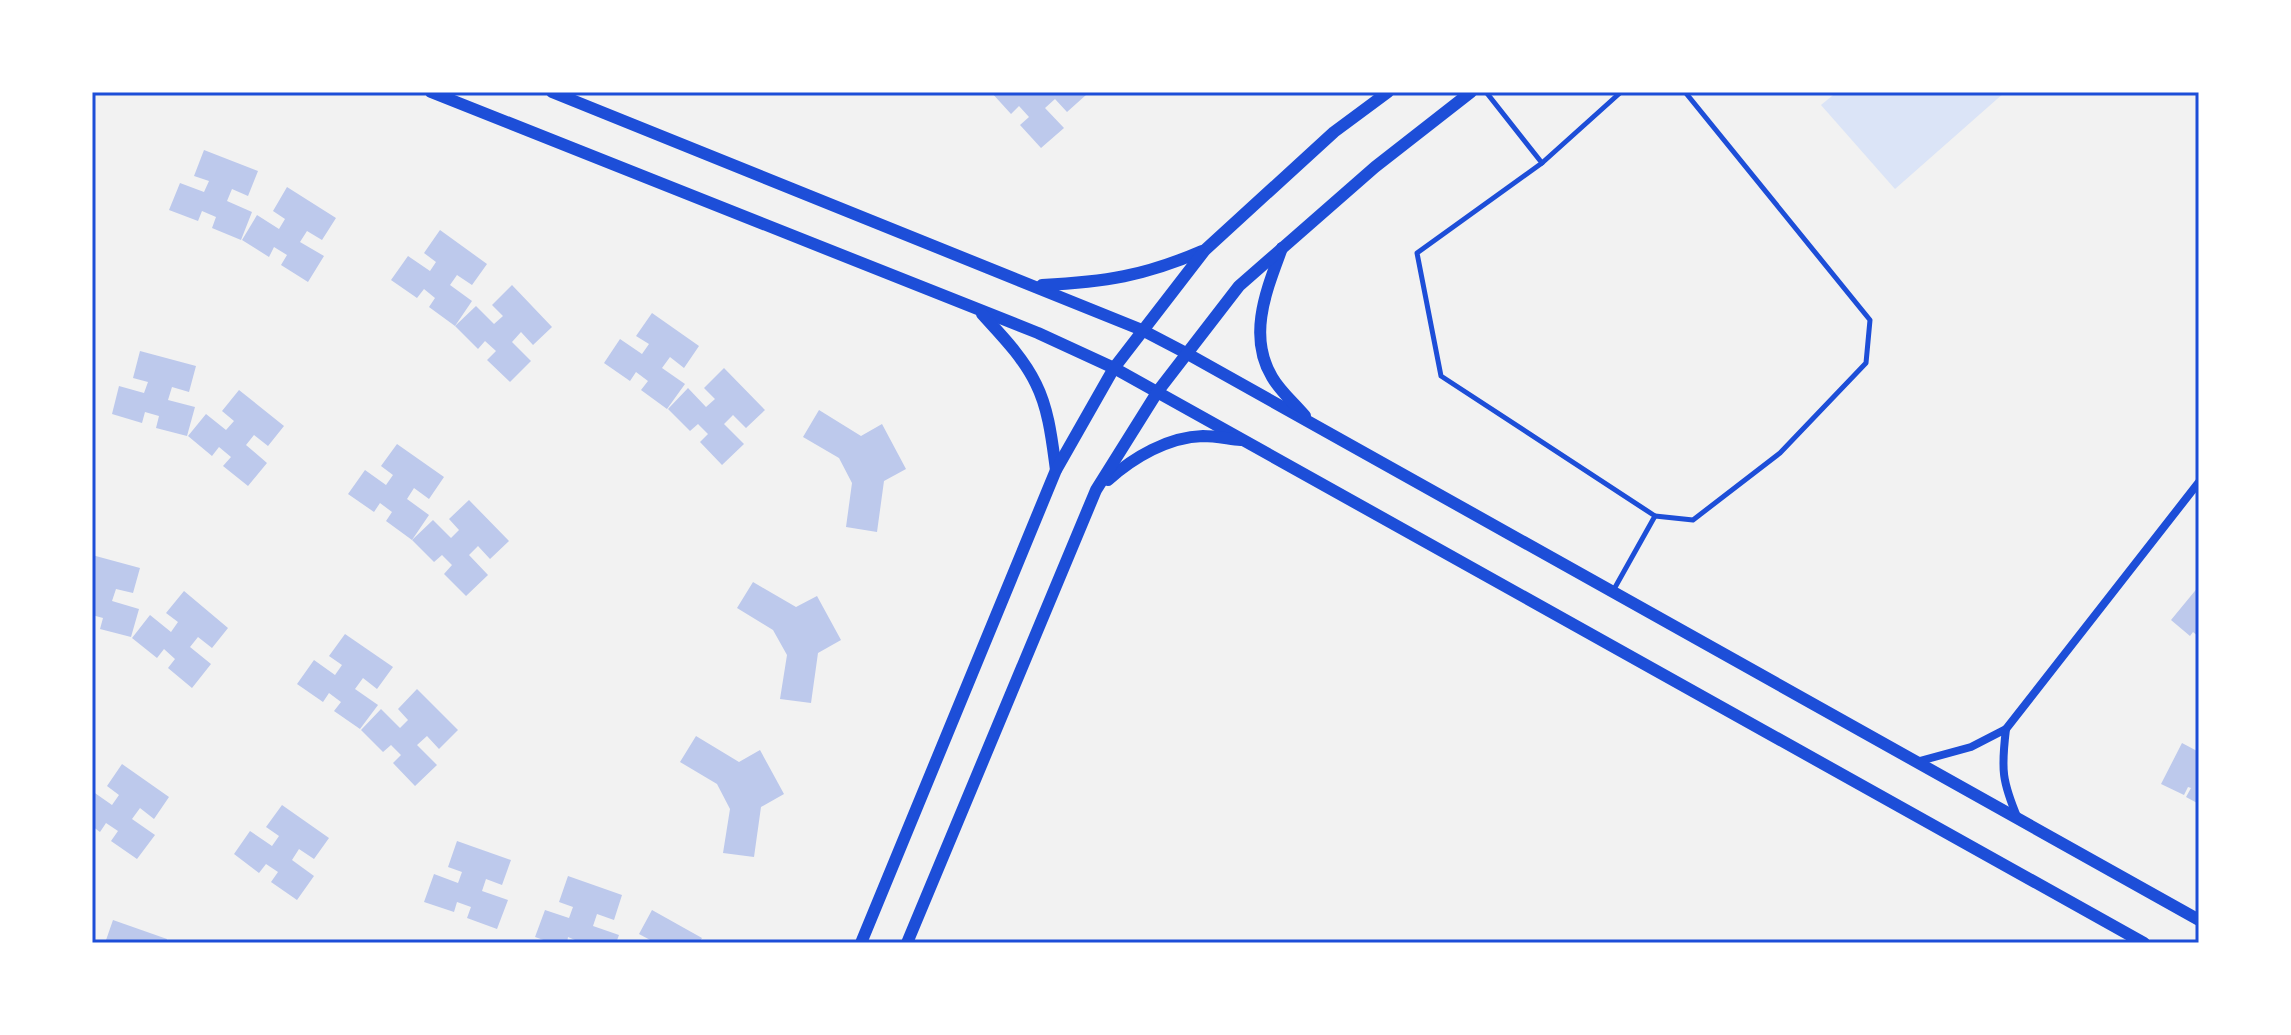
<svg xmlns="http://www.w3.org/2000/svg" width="2291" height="1035" font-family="Quicksand,sans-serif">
	<rect width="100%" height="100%" fill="#f2f2f2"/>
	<polygon fill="#dbe4f7" points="1837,92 2005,92 1895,189 1821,105"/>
	<g fill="#bdc9ec">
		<polygon points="991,92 1084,92 1086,95 1067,112 1055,99 1045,108 1064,128 1041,148 1020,125 1029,117 1019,106 1011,114"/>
		<polygon points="204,150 258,171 248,196 232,189 227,201 252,212 241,240 212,228 216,217 202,211 198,221 169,210 180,183 204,192 209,181 194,176"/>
		<polygon points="287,187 336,218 322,240 307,231 300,242 324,256 308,282 281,265 287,255 274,247 269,257 242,240 257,215 279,229 285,219 273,211"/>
		<polygon points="440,230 487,264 472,285 457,275 450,285 472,301 455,326 429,307 435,298 424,289 417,298 391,280 408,256 430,271 436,262 424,253"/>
		<polygon points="512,285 552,327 533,345 521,332 512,342 531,361 510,382 487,360 496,351 485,341 478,349 455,326 476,306 494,324 503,316 492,305"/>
		<polygon points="652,313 699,346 684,368 670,357 662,368 685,384 667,409 641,390 648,381 636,372 630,381 604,363 620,339 642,354 649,344 636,336"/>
		<polygon points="140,351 196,366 189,392 172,387 168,400 195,407 187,436 156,428 159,416 145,412 142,423 112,414 119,386 144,393 148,382 133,378"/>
		<polygon points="724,368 765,410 746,428 733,415 724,424 744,444 722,465 700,442 708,434 698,424 690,431 668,409 688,388 706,407 715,399 704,388"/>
		<polygon points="239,390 284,426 268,446 254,435 246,445 267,463 248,486 223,466 231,457 219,447 212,456 188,436 206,414 226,430 234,421 222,411"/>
		<polygon points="819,410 861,436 882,424 906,469 884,481 877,532 846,527 852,483 839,458 803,437"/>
		<polygon points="397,444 444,477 429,499 414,488 407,499 429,515 412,540 386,521 392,512 380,503 374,512 348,494 365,470 386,485 393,475 381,466"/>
		<polygon points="469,500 509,541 490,559 478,546 469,555 488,575 466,596 444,574 452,565 442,555 434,562 412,540 433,520 451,538 459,530 449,519"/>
		<polygon points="92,555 140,568 133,593 116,589 112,601 139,609 131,637 100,629 103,618 92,615"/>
		<polygon points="753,582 796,607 817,596 841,640 818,653 811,703 780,699 787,655 773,630 737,608"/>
		<polygon points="2199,586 2199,637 2193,632 2190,636 2171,620"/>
		<polygon points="184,591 228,628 212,648 198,637 190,647 211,664 192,688 168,668 175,659 164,649 157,658 132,638 150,615 171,632 178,622 166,613"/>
		<polygon points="345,634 393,667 377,689 363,678 355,689 378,705 360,729 334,711 341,702 329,693 323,702 297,684 314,660 335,675 342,665 329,656"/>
		<polygon points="417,689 458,730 439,749 427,736 417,745 437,765 415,786 393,763 401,755 391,745 383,752 361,730 381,709 400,728 408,720 398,709"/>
		<polygon points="696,736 739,762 760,750 784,794 761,807 754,857 723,853 730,809 717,784 680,762"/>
		<polygon points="2182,743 2199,752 2199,804 2186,797 2191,788 2188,787 2184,795 2161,784"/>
		<polygon points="122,764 169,797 154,819 140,808 132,819 155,835 137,859 111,841 118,831 106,823 100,832 92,826 92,791 112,805 119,795 107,786"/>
		<polygon points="282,805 329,838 314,859 299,849 292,860 314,876 297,900 271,882 278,872 266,864 259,873 234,854 250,831 272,846 279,836 266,827"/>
		<polygon points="457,841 511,860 502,885 486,879 482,891 508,900 497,929 467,918 471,907 457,902 454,912 424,902 434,874 458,883 462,872 448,867"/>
		<polygon points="568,876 622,895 614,920 597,914 593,926 619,935 616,943 582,943 568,937 567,943 552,943 535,937 545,910 569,918 573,907 559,902"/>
		<polygon points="652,910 702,938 699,943 651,943 652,941 639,934"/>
		<polygon points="113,920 167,939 166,943 105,943"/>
	</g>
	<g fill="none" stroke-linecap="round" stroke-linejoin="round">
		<g stroke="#1d4ed8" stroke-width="5">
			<polyline points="1486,92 1542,163 1417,253 1441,376 1655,516 1613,591"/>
			<polyline points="1542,163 1621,92"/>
			<polyline points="1655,516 1693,520 1780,453 1866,363 1870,320 1685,92"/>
		</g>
		<g stroke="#1d4ed8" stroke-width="8">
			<polyline points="2006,729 2199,482"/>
			<path d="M1916 762 1971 747 2006 729C2001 770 2002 781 2018 819"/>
		</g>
		<g stroke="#1d4ed8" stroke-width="12">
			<polyline points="431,92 1038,333 1114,368 2144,943"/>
			<polyline points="552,92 1142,330 1186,353 2199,920"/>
			<path d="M1282 248C1267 289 1247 335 1272 377 1280 391 1294 403 1305 416"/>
			<path d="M1042 285C1105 282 1144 276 1202 251"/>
			<path d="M982 314C1001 335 1023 357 1036 384 1049 410 1052 441 1056 470"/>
			<path d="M1108 480C1134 457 1168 437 1203 436 1216 436 1229 439 1241 440"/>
			<polyline points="861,943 1056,470 1114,368 1205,250 1334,132 1388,92"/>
			<polyline points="907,943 1096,490 1158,391 1239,286 1375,167 1471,92"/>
		</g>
	</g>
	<rect width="2291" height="1035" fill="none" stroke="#ffffff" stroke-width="188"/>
	<rect x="94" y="94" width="2103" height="847" fill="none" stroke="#1d4ed8" stroke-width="3"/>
</svg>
